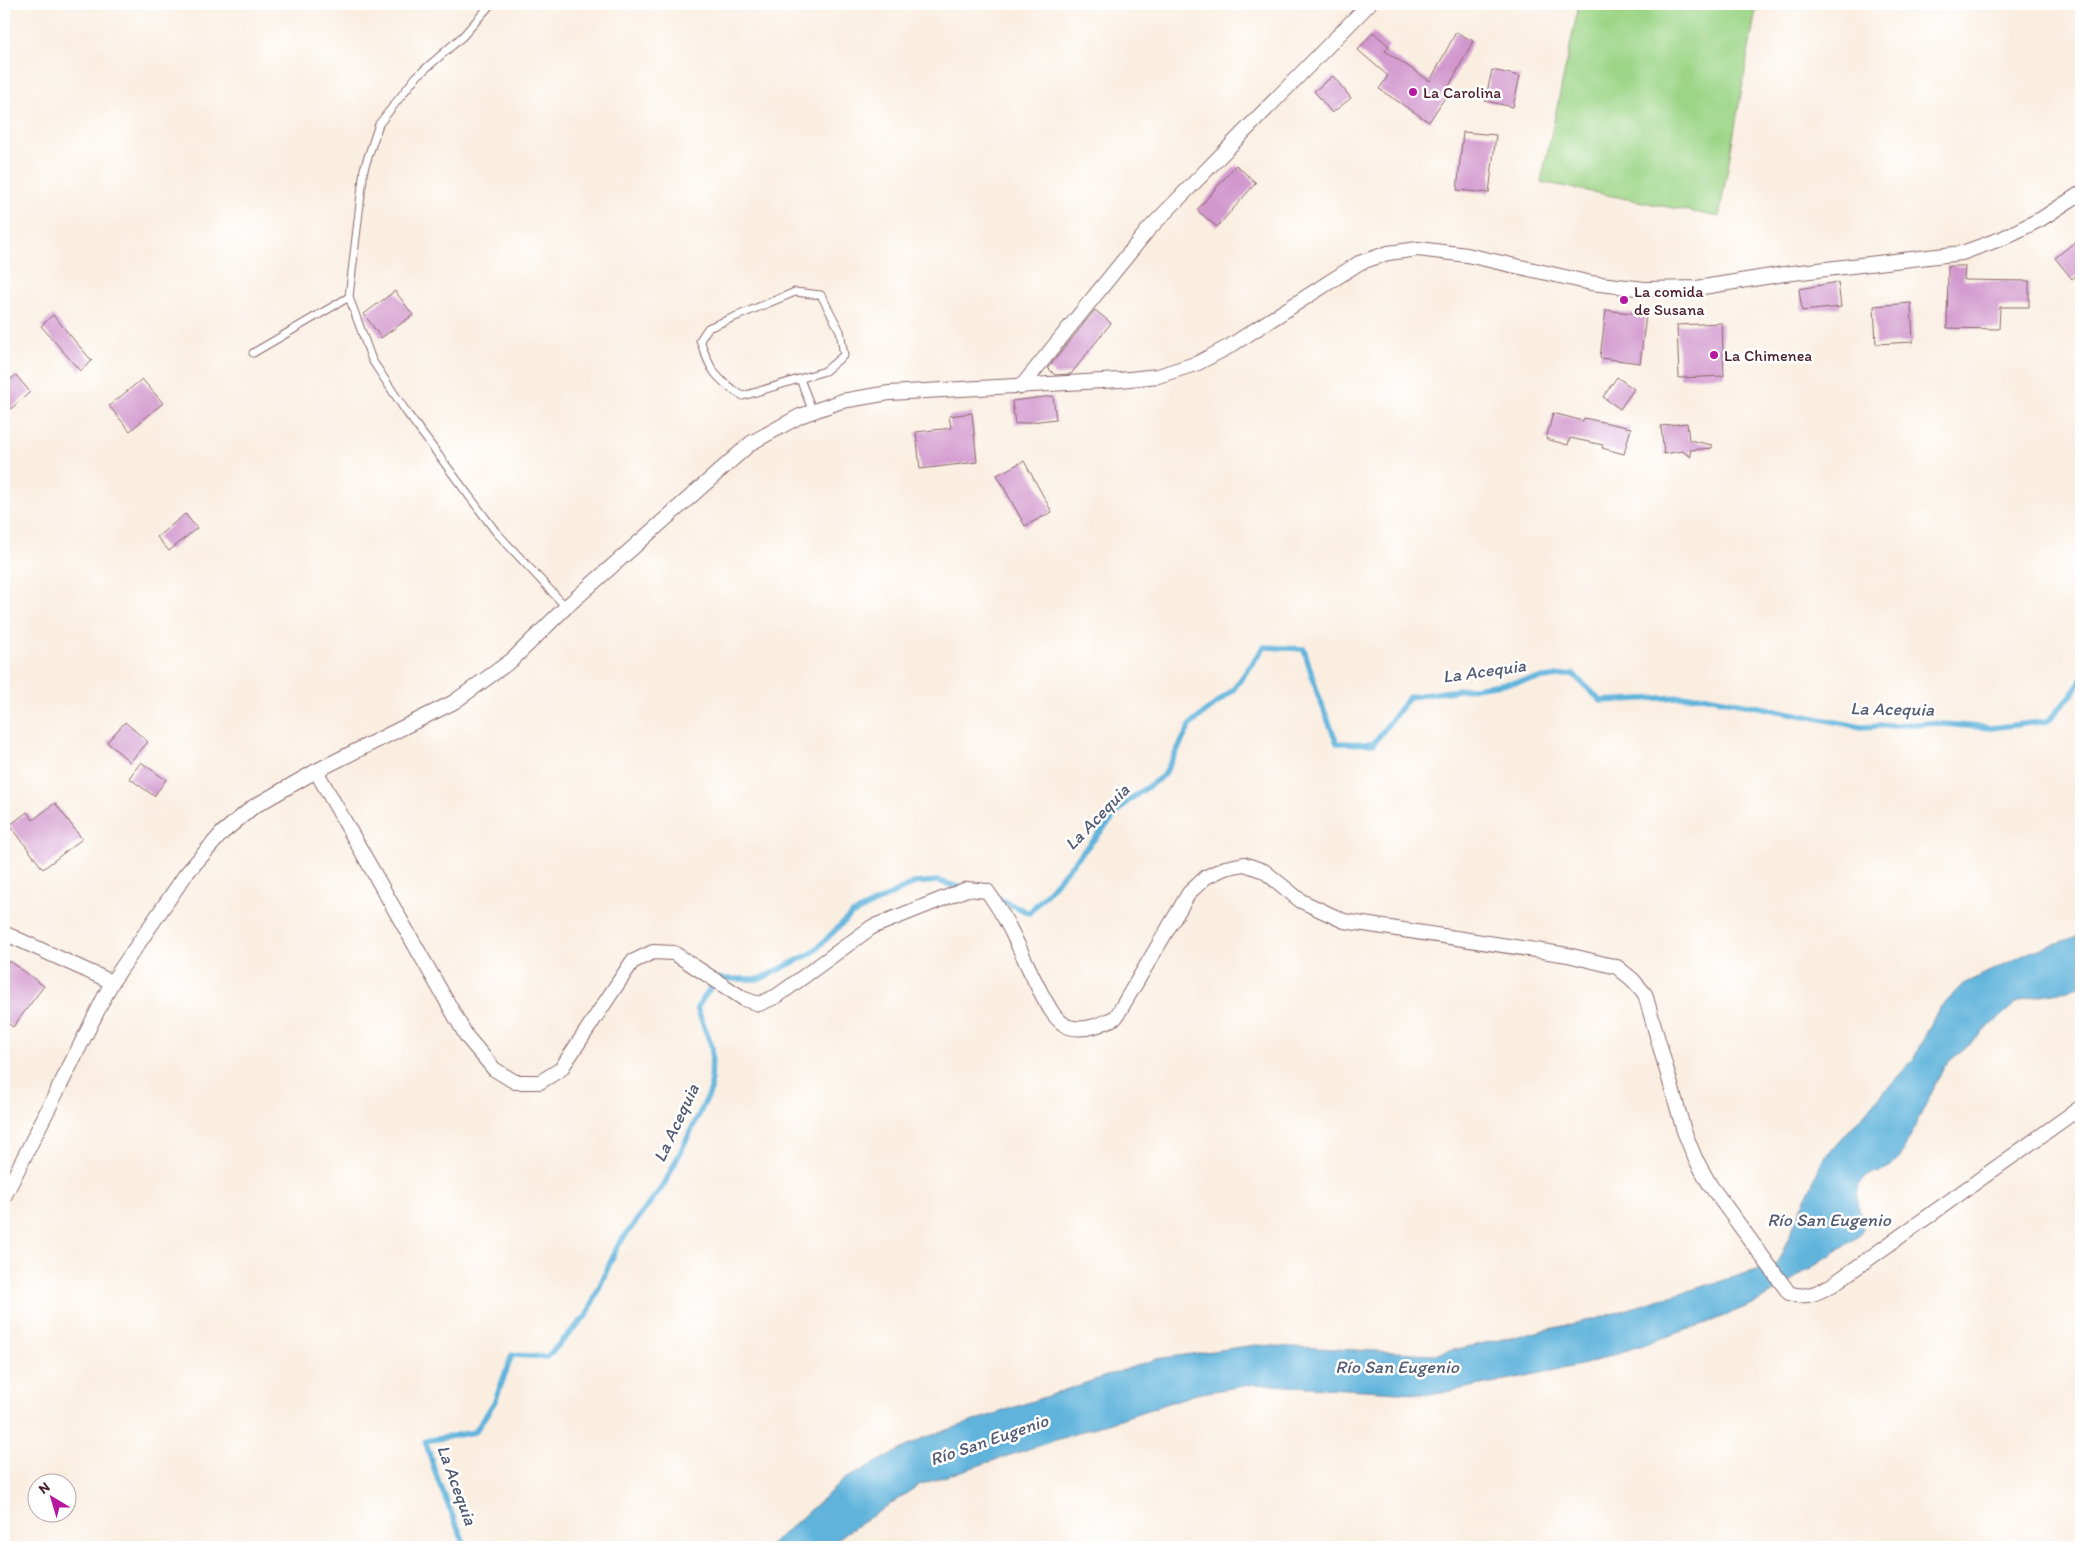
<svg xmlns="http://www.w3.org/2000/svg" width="2085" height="1551" font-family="Itim,sans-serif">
	<rect width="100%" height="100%" fill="#fff"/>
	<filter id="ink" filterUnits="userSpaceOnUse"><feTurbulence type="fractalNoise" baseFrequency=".02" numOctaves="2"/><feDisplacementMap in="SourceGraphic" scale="10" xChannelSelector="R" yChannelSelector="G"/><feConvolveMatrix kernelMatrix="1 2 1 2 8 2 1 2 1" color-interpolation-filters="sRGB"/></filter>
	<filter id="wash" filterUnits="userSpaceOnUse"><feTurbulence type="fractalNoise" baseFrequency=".0096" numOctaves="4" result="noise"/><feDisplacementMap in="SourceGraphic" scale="20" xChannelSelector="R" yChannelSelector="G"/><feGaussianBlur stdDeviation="1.12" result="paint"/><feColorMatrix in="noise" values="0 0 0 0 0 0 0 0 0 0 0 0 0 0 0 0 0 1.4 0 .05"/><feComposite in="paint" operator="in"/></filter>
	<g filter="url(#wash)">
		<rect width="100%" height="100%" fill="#faeee1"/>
		<polygon fill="#9dd587" stroke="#747a59" points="1579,4 1757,4 1719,217 1541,182"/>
		<path fill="#60b4dc" stroke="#556a84" d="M2081 935V984C2062 996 2037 992 2017 1002L1944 1066 1900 1158C1886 1174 1875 1169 1863 1179 1852 1187 1861 1217 1863 1229L1858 1237 1760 1301 1707 1323 1586 1364 1446 1392 1435 1394 1255 1384 1196 1394 919 1485 825 1547H768L845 1479 921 1439 1156 1359 1255 1345 1435 1354 1595 1319 1777 1264 1823 1159 1913 1060 1939 1008 1963 984 2030 952Z"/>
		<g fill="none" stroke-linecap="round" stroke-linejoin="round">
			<g stroke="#60b4dc" stroke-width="5.5">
				<polyline points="997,898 1029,913 1128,801 1164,775 1191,724 1233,690 1264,647 1304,649 1318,695 1337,743 1373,744 1409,697 1573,674 1601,701 1702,696 1862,727 1931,723 1991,728 2048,721 2074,692 2081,679"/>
				<polyline points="464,1547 465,1545 439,1483 425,1441 475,1432 495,1401 512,1355 547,1357 587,1315 618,1245 665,1183 711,1090 712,1047 697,1008 716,979 760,979 812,953 851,915 914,883 938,881 961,888"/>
			</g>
		</g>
		<g id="blocks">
			<g fill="#d298ce">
				<polygon points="1373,32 1389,46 1385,51 1430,81 1456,32 1473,41 1446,92 1448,93 1429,122 1379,89 1388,76 1358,50"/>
				<polygon points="1492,70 1520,76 1513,107 1485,101"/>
				<polygon points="1333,76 1351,98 1332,113 1314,91"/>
				<polygon points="1463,132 1496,135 1489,193 1457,190"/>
				<polygon points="1236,165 1256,183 1217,227 1197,210"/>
				<polygon points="2081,237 2081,271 2072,279 2055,258"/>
				<polygon points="1948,266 1965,266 1964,280 2029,281 2029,307 2000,307 1999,329 1947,328"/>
				<polygon points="1838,282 1841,307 1802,311 1799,289"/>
				<polygon points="395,291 413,315 381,338 364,314"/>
				<polygon points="1911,303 1913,342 1876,344 1874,306"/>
				<polygon points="1095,310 1111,323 1071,374 1055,375 1048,368"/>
				<polygon points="1606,310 1646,315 1640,363 1600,358"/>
				<polygon points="53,315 92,361 80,371 41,326"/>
				<polygon points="1722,323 1724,376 1679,378 1677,325"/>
				<polygon points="16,375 30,392 4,415 4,385"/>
				<polygon points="1617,377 1634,389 1620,409 1603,397"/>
				<polygon points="142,379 163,403 130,431 109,406"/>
				<polygon points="1053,396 1056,419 1015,424 1012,401"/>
				<polygon points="972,413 977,462 920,469 916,432 951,428 949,416"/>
				<polygon points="1553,413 1583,421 1584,418 1631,428 1624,454 1602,448 1603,445 1570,438 1568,445 1546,439"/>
				<polygon points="1687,423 1689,440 1712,445 1712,448 1690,450 1691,457 1682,451 1664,454 1661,426"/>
				<polygon points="1024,461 1052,512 1025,526 997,475"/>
				<polygon points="185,514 197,528 169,551 157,537"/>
				<polygon points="125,722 148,742 130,762 107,742"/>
				<polygon points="141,762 166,780 154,796 129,778"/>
				<polygon points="55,803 82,839 43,869 10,825 27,812 33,820"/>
				<polygon points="10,961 44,986 13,1027 4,1020 4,969"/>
			</g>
		</g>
	</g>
	<g filter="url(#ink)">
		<use href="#blocks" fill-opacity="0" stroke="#88676b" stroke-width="1"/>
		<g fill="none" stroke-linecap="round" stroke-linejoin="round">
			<g stroke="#88676b" stroke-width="9">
				<g id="lane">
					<polyline points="491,4 463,36 416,77 379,124 364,169 349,297 372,360 407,413 496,532 566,607"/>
					<path d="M795 292 821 295 840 331 844 355 825 371 743 396C715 379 710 370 700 340L708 328Z"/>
					<polyline points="253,353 349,297"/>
					<polyline points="800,379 813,412"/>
				</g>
			</g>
			<g stroke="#88676b" stroke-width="16">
				<g id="street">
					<polyline points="1021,387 1148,230 1369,4"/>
					<path d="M316 771 467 1037 494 1069 515 1082H540L561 1069 632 962 653 952 674 953 744 999 759 1004 777 996 872 927 967 889 987 891C1016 930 1027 973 1052 1012 1055 1017 1063 1025 1069 1027 1085 1032 1102 1024 1116 1017L1189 893 1206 877 1225 868 1244 864 1264 871 1301 901 1344 921 1568 955 1617 967 1633 980 1645 994 1684 1131 1695 1158 1710 1185 1789 1293C1806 1299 1817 1293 1832 1285L2081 1107"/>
					<polyline points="4,933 112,982"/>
					<polyline points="4,1197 112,982 186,874 222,833 253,807 316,771 454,702 512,660 566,607 751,443 800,416 842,401 889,393 1120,380 1158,376 1198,363 1230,346 1359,263 1388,253 1418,249 1467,255 1591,283 1645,289 1697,288 1784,274 1962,253 2003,238 2041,219 2081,193"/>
				</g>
			</g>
			<use href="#lane" stroke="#fff" stroke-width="7"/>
			<use href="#street" stroke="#fff" stroke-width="14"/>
		</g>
	</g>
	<g fill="#b5179e" stroke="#fff" stroke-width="2">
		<circle cx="1413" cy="92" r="5"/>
		<circle cx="1624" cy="300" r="5"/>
		<circle cx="1714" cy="355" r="5"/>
	</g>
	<g text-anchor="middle" stroke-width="5" stroke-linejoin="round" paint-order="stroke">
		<g font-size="16" fill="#4a1f2b" stroke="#fff" text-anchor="start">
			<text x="1423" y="98">La Carolina</text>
			<text x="1634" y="297">La comida<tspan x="1634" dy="18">de Susana</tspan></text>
			<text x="1724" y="361">La Chimenea</text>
		</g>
		<g font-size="18" font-style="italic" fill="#535b72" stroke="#fff">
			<text transform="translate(1484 671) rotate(-8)" y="6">La Acequia</text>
			<text transform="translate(1892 709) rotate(1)" y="6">La Acequia</text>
			<text transform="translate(1097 817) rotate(-46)" y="6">La Acequia</text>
			<text transform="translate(676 1123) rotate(-65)" y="6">La Acequia</text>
			<text x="1829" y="1226">Río San Eugenio</text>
			<text x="1397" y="1373">Río San Eugenio</text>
			<text transform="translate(989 1440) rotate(-19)" y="6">Río San Eugenio</text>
			<text transform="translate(457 1485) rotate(70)" y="6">La Acequia</text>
		</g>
	</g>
	<rect width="2085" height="1551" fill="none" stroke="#fff" stroke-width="20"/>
	<g transform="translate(52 1498) rotate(322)"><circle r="24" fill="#ffffff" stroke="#b7a5aa"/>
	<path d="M0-4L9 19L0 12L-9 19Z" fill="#b5179e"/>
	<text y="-8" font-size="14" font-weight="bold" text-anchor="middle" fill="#4a1f2b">N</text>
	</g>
</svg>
